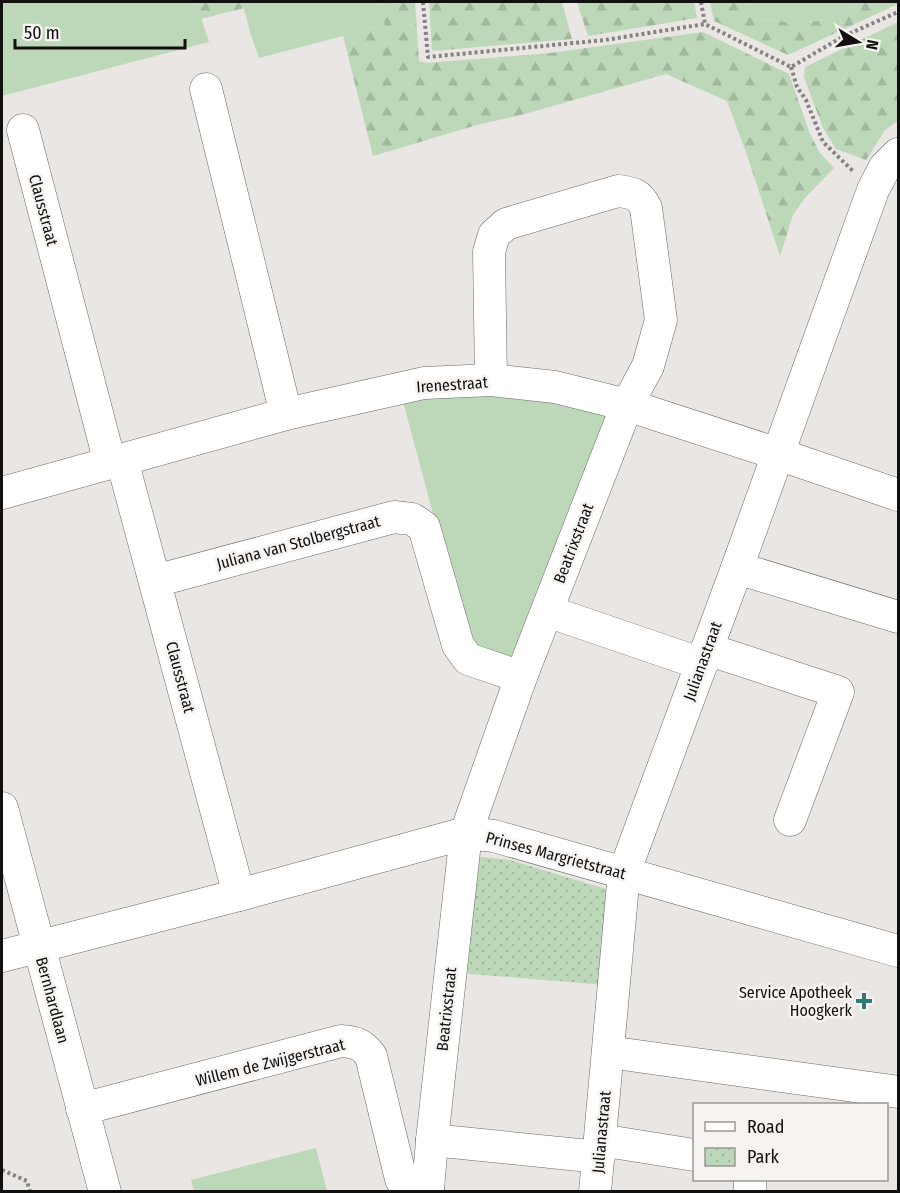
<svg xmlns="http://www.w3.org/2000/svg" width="900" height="1193" font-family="'Fira Sans Condensed',sans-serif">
	<defs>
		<pattern id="forest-firs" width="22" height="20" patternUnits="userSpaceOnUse" patternTransform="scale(1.5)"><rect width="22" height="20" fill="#bcd8b9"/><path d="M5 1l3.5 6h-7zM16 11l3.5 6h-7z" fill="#a1b89e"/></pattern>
		<pattern id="park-dots" width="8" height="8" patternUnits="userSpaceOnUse" patternTransform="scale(1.5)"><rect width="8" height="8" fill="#bcd8b9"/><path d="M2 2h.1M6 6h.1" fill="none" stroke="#a1b89e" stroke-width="1.8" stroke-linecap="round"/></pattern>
	</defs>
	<rect width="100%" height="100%" fill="#e9e6e3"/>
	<g fill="#bcd8b9">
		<polygon points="2,2 196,2 209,42 2,96"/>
		<polygon points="242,2 379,2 385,25 259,58 251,35"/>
		<polygon points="748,2 862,2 824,20 797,23 760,19"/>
		<polygon points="440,390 541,398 610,416 517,666 469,648 402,398"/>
		<polygon points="316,1148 327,1191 194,1191 191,1180"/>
	</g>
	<g fill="url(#forest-firs)">
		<polygon points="196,2 242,2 244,8 201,19"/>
		<polygon points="379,2 415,2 419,61 426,63 550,53 703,32 789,74 810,134 820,153 834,168 805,198 793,215 780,256 746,152 727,101 666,74 521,115 477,125 373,156 343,36 385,25"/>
		<polygon points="429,2 562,2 572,39 432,51"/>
		<polygon points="577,2 694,2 697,18 588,36"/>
		<polygon points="710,2 748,2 760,19 797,23 824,20 862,2 898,2 898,4 788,55 714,21"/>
		<polygon points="898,22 898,121 885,130 866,160 836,149 823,128 804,77 805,67"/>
	</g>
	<polygon fill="url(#park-dots)" points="473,856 510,860 616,892 606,985 458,973"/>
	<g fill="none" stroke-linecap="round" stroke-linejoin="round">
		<g stroke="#6c6a67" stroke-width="33">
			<g id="minor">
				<polyline points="206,89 286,414"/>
				<polyline points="23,130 110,463"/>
				<polyline points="122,460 239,895"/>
				<polyline points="2,493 286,414 424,383 491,380 555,387 627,405 778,454 898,495"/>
				<polyline points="737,568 898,617"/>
				<polyline points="155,581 394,517 412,519 424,527 458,645 468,659 521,677"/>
				<polyline points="547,611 702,664"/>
				<polyline points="707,649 838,692 790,820"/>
				<polyline points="2,808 105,1192"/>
				<polyline points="2,956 239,895 466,833 494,836 898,951"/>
				<polyline points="608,1052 898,1092"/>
				<path d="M82 1109 341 1041C356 1042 362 1044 371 1056L401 1179 428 1190V1192"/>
				<polyline points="432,1140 599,1157"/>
				<polyline points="600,1140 694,1155"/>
				<path d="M428 1190 432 1140 466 833 521 677 627 405 648 366 661 320 646 208C639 194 634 193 618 191L506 224 494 235 489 252 491 380"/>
				<polyline points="595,1192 624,873 737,568 873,190 885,167 898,154"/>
				<polyline points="750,1192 750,1180"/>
			</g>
		</g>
		<g stroke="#848280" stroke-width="4" stroke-dasharray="3 3" stroke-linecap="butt">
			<polyline points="423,2 428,57 605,40 705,24 791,67 844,36 898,12"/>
			<polyline points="701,2 705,24"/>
			<polyline points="791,67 797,87 806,100 823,142 854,172"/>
			<polyline points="2,1170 27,1181 30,1192"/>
		</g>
		<use href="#minor" stroke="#fff" stroke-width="32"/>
	</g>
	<path fill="#327a75" stroke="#f6f3f0" stroke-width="2" d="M861 992h6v6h6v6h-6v6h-6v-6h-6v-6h6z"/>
	<g text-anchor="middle" stroke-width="5" stroke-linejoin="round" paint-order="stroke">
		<g font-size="16" fill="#11100f" stroke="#f6f3f0">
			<text transform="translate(44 210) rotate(75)" y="6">Clausstraat</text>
			<text transform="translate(452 384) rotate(-4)" y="6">Irenestraat</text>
			<text transform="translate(298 542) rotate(-15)" y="6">Juliana van Stolbergstraat</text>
			<text transform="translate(573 543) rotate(-69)" y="6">Beatrixstraat</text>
			<text transform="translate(702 661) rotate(-70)" y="6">Julianastraat</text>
			<text transform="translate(181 677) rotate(75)" y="6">Clausstraat</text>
			<text transform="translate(556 855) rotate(15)" y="6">Prinses Margrietstraat</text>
			<text transform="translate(53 1000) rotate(75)" y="6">Bernhardlaan</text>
			<text transform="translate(446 1009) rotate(-84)" y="6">Beatrixstraat</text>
			<text transform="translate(270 1062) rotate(-14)" y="6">Willem de Zwijgerstraat</text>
			<text transform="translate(601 1132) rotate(-85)" y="6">Julianastraat</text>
		</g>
		<g font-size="16" fill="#11100f" stroke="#f6f3f0" text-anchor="end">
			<text x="852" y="998">Service Apotheek<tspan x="852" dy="18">Hoogkerk</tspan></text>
		</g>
	</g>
	<rect width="900" height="1193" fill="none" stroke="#11100f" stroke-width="6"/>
	<rect x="693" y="1103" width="195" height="78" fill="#f6f3f0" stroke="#9a9896" stroke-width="1.5"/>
	<rect x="705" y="1122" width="30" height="9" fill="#ffffff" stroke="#9a9896" stroke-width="1.5"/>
	<text x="747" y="1133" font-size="18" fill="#11100f">Road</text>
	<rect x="705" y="1148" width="30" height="18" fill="url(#park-dots)" stroke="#9a9896" stroke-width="1.5"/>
	<text x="747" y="1163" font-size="18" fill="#11100f">Park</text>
	<g transform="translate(858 42) rotate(101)" stroke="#f6f3f0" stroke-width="4.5" paint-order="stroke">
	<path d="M0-4.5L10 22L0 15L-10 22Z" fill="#11100f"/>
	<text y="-9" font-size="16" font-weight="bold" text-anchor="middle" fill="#11100f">N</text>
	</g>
	<path d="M15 39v9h170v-9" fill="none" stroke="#11100f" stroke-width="3"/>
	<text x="24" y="39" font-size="18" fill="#11100f" stroke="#f6f3f0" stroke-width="4.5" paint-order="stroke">50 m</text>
</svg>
